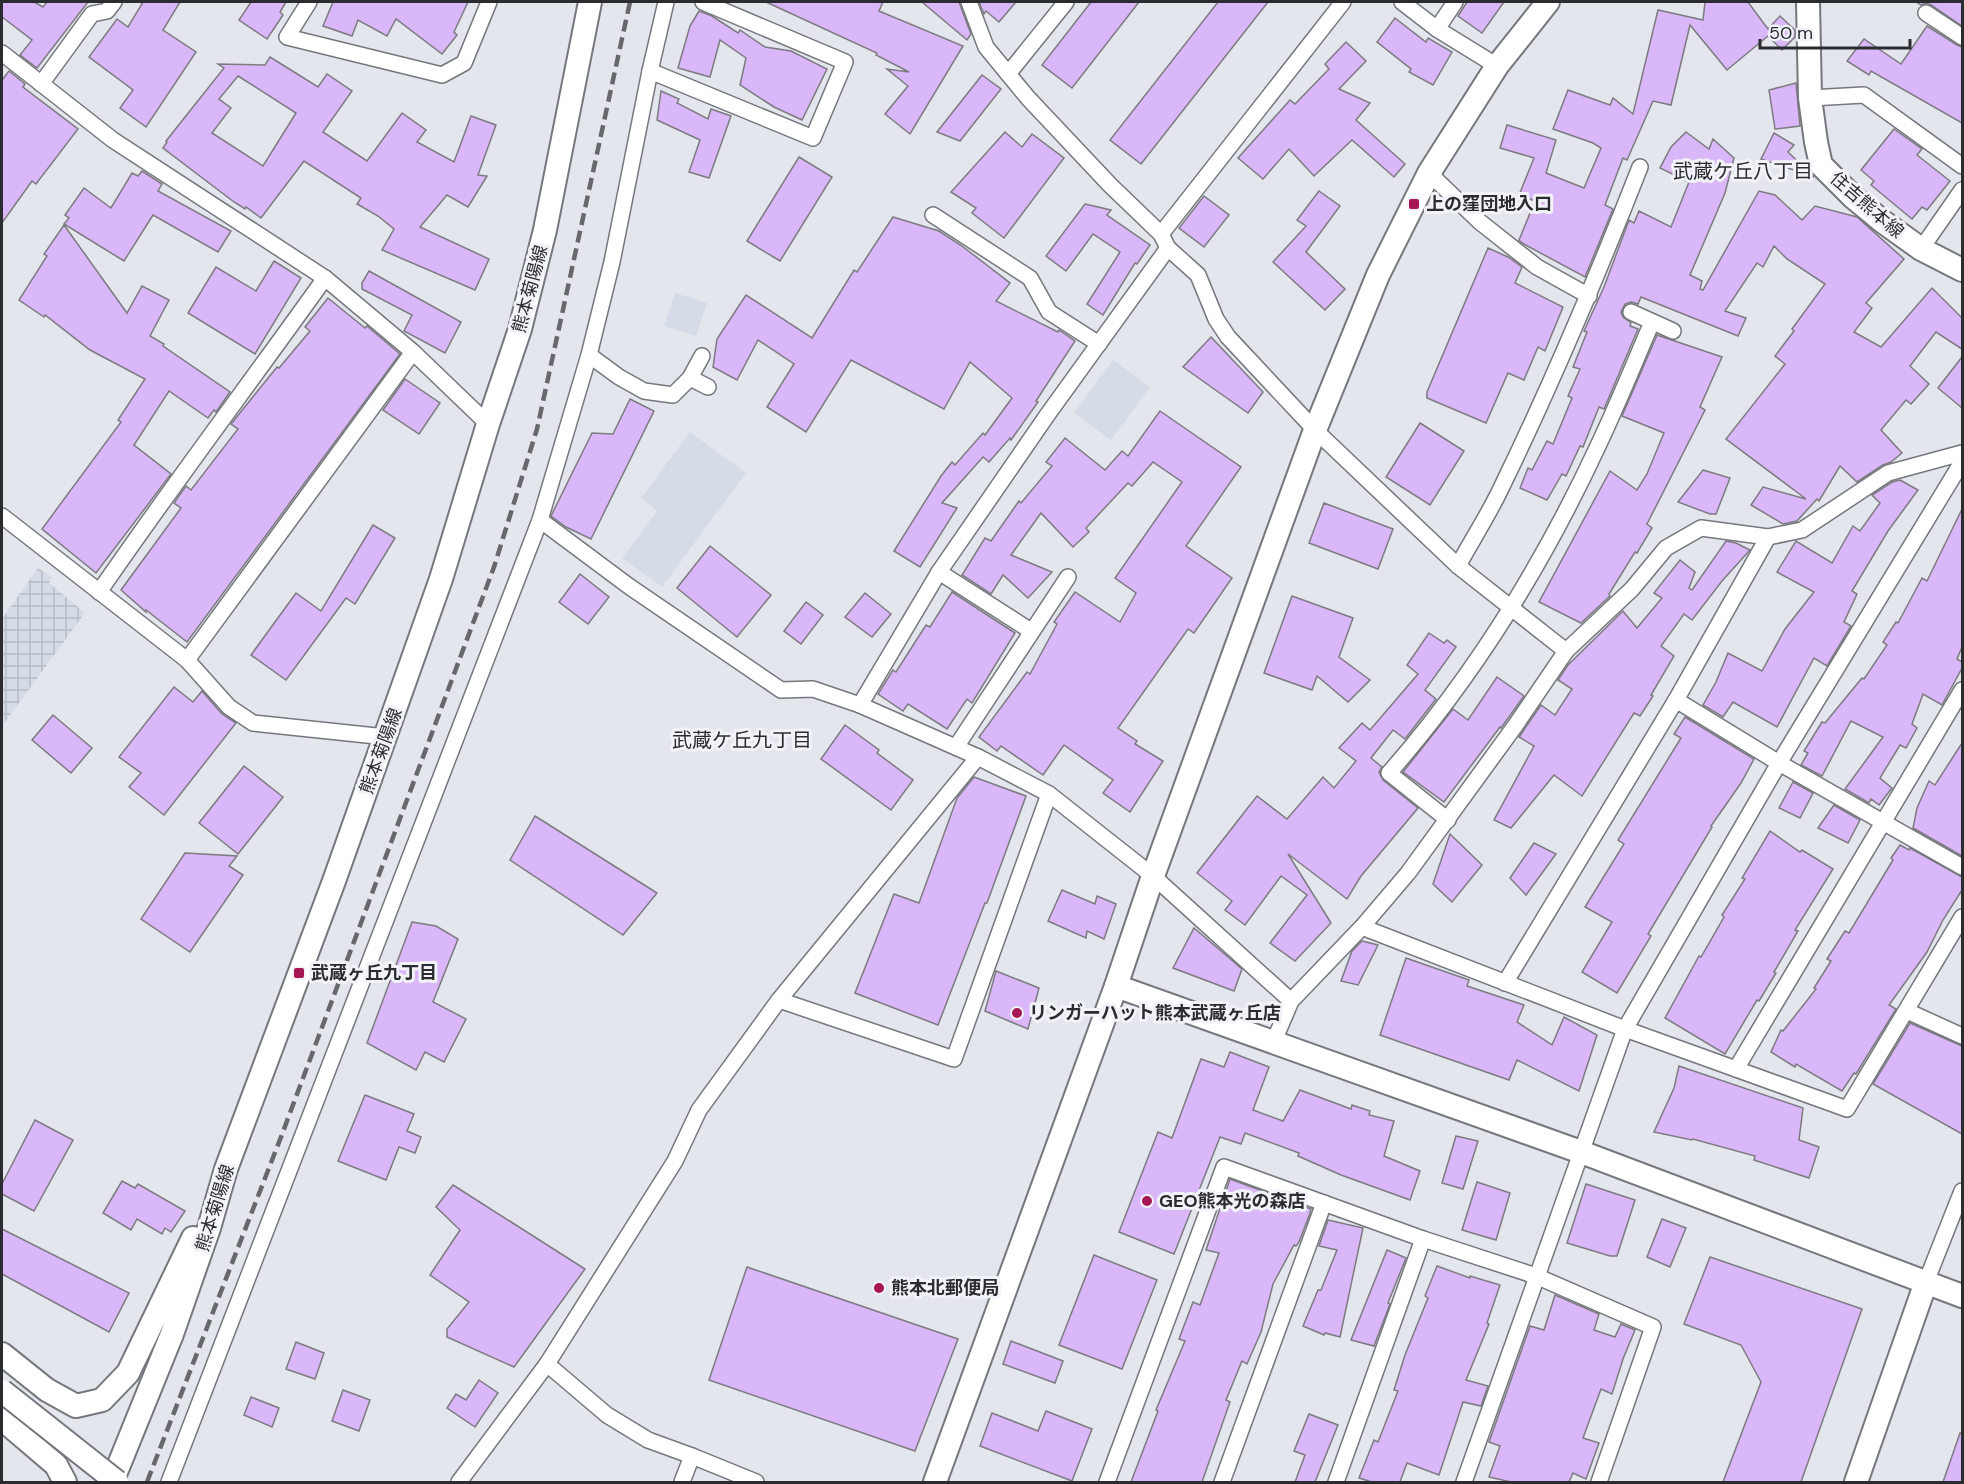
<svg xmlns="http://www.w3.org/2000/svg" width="1964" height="1484" font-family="'DM Sans','Noto Sans JP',sans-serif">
	<defs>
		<pattern id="industrial-grid" width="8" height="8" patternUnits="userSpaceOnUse" patternTransform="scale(1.5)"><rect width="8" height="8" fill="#d5dce8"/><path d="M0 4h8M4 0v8" fill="none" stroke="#b7bdc7"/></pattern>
	</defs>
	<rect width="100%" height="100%" fill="#e3e6ec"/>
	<g fill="#d5dce8">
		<polygon points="675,293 707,303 696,336 664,326"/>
		<polygon points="1113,360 1150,387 1111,440 1074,413"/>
		<polygon points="690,432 746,473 662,587 622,558 657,511 641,498"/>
	</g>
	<polygon fill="url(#industrial-grid)" points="38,568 52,577 49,583 85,613 2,726 2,619"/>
	<g fill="#d9b7f8" stroke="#7d7a80" stroke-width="1.5" fill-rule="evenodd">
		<polygon points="2,2 34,2 43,7 47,2 88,2 37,68 20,55 32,40 2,17"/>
		<polygon points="143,2 180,2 163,30 196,52 146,127 120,108 133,90 89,57 117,19 128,27"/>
		<polygon points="251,2 286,2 280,12 283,15 267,39 239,20"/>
		<polygon points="333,2 468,2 454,32 457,35 442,54 396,19 387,36 358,20 352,36 323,26"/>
		<polygon points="766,2 883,2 879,11 963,46 910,134 885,114 908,86 887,69 909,72 876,55 877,53"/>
		<polygon points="922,2 959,2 971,34 967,40"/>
		<polygon points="979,2 1016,2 999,22 986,11 984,14"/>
		<polygon points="1091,2 1139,2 1072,88 1042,65"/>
		<polygon points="1218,2 1268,2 1141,164 1110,140"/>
		<polygon points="1467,2 1504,2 1482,33 1458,16"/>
		<polygon points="1705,2 1748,2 1768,29 1780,16 1795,30 1795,37 1782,50 1768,36 1727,70 1690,25 1671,105 1653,101 1627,160 1623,158 1605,205 1613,209 1585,277 1522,243 1519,240 1535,201 1519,195 1534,158 1500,148 1507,125 1556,140 1546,173 1584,188 1601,148 1593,143 1553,129 1568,90 1610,105 1613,98 1633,114 1658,10 1703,20"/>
		<polygon points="1916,2 1962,2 1962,26 1931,5 1926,3 1921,5"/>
		<polygon points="699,11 712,16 738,33 740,30 765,47 791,51 827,69 802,120 774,107 740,85 746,58 720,40 710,77 678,68 690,26"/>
		<polygon points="1395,18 1426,42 1428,38 1452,52 1433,85 1409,72 1411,69 1377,42"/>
		<polygon points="1927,26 1957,45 1962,47 1962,123 1871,71 1869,75 1847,61 1864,39 1901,64"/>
		<polygon points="1346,42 1366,61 1339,89 1370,103 1356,120 1405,164 1394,177 1352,140 1314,176 1289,149 1263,179 1238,158 1290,100 1295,104 1329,69 1325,64"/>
		<path d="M270 57 318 87 327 74 352 91 323 132 367 161 402 113 426 130 417 142 454 162 471 116 496 125 478 175 487 176 468 207 447 195 420 227 489 259 475 290 382 250 394 229 378 216 357 204 361 198 304 161 261 218 246 207 245 209 234 202 163 148 167 142 166 141 224 68 218 64 265 65ZM238 76 296 113 263 166 212 133 231 108 219 99Z"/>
		<polygon points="9,71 25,84 23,87 78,129 36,184 32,181 2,223 2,80"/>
		<polygon points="982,75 1001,89 960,141 937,132"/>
		<polygon points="1796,83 1800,126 1775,129 1769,90"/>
		<polygon points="661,91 679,99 677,103 708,119 711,109 731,116 709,178 689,172 700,140 657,120"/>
		<polygon points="1894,129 1922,149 1917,155 1950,181 1927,210 1922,207 1912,219 1871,185 1874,181 1861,170"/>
		<polygon points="1005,132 1022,147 1032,134 1064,158 1004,238 972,213 976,208 951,192"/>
		<polygon points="1686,132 1709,149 1713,139 1734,158 1725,193 1690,275 1702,281 1700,289 1703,290 1759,191 1775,195 1802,220 1815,206 1857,217 1904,259 1866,303 1872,308 1854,332 1881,347 1932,288 1962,318 1962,349 1936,332 1910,366 1929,384 1911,404 1906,400 1881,430 1902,453 1891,462 1883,465 1857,482 1840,466 1819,501 1817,499 1797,521 1783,524 1751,505 1763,487 1806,499 1726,439 1785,364 1775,356 1794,331 1792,329 1825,284 1787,259 1774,246 1763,267 1757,263 1725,311 1746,318 1738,336 1641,297 1638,304 1631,302 1625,304 1621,312 1623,317 1631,323 1630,326 1638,329 1604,409 1599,407 1583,447 1580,446 1566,476 1562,474 1547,500 1520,488 1528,468 1532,470 1547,441 1553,444 1572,398 1568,396 1580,369 1573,367 1587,332 1584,331 1604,287 1629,220 1634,223 1639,211 1671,227 1689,182 1660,168 1671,147"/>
		<polygon points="1774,133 1794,145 1788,152 1814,177 1761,159"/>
		<polygon points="799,157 832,177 780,261 747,241"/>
		<polygon points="142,171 162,184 158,191 231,231 218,252 153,215 124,261 64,224 69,218 65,215 84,188 111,208 132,173 138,176"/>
		<polygon points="1319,191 1340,206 1306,252 1345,289 1325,310 1273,262 1306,226 1297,220"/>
		<polygon points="1204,196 1229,215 1204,247 1179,228"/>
		<polygon points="1085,204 1111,210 1107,215 1150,245 1137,264 1135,263 1103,315 1087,304 1120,252 1093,234 1066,271 1046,256"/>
		<polygon points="893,217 939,231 962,246 1010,283 996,301 1058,332 1059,330 1075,341 1036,401 1038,402 1011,440 1010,438 989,462 983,457 942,503 957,508 920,567 894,551 941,476 952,462 955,465 983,433 985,435 1012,398 970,362 944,409 851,360 806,432 767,407 794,364 758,340 737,380 713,367 717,339 746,295 812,338 854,270 857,272"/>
		<polygon points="64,225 127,313 142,286 169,300 150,336 164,344 163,346 230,392 216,412 214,410 208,418 169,391 134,445 171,474 96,573 42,529 121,422 118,420 145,379 90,350 45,315 44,317 19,300 47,256 44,254"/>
		<polygon points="1488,248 1508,257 1522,267 1515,283 1563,307 1545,351 1538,347 1524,380 1508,373 1486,423 1427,398 1427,392"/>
		<polygon points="274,261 301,278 255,354 188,313 216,267 256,291"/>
		<polygon points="369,271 461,322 445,353 404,331 412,315 362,289 362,283"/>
		<polygon points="328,298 365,328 367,326 400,354 187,642 146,610 146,612 121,590 181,508 174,503 186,486 191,490 238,429 231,424 277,367 279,368 310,331 305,327"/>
		<polygon points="1657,335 1722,357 1700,407 1705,410 1647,524 1652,528 1637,553 1635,552 1609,594 1610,596 1581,623 1539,602 1610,471 1637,490 1647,474 1664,433 1622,416"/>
		<polygon points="1211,337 1263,392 1248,413 1183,367"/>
		<polygon points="1962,357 1962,408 1938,388"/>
		<polygon points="405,379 440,403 419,434 383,410"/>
		<polygon points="630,399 654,411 591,539 566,527 551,516 592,433 613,434"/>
		<polygon points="1160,411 1241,467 1186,546 1232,578 1194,633 1188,629 1118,728 1137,741 1135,744 1163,761 1130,812 1103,793 1113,780 1064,745 1043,775 1001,746 997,751 979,737 1027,672 1030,674 1057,624 1054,622 1075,592 1120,622 1136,593 1115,578 1182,482 1153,462 1132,486 1128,483 1086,528 1089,532 1073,547 1041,513 1011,555 1052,572 1028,598 1003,575 991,594 962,575 985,538 991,541 1019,501 1021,503 1052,466 1046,462 1065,438 1105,470 1122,451 1128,456"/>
		<polygon points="1420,423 1464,451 1430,505 1386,477"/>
		<polygon points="1703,470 1730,478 1716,514 1710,514 1678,502"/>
		<polygon points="1900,480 1918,490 1888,531 1852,591 1857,594 1844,622 1851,626 1827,666 1814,658 1777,727 1733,702 1723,717 1703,705 1716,682 1728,653 1762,671 1785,629 1814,592 1777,572 1796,541 1832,563 1853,526 1860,531 1880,503 1872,495 1892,482"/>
		<polygon points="1324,503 1393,529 1378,569 1309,543"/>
		<polygon points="1962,509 1962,647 1957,659 1962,662 1962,668 1942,705 1923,694 1912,724 1917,728 1906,748 1900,745 1880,778 1892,788 1879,805 1871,799 1869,803 1845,789 1883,737 1851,721 1822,776 1801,765 1808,753 1804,751 1822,722 1825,723 1862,678 1864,679 1887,645 1883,642 1896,622 1898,623 1922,578 1927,581"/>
		<polygon points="373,525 395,538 355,604 346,598 286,680 251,655 296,593 321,611"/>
		<polygon points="1726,541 1736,543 1750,550 1722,581 1692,620 1684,614 1661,646 1674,656 1651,695 1653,696 1640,716 1634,713 1582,796 1554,775 1511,828 1494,820 1534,746 1519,737 1541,705 1555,715 1572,689 1558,680 1568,665 1623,611 1637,628 1662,598 1654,593 1680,560 1695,572 1689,588 1692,590"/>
		<polygon points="710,546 771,595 737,637 677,588"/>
		<polygon points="580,574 609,597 588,624 559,602"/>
		<polygon points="952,592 1015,633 972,703 967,699 947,729 908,704 903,711 878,694 893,670 896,672 926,625 930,627"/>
		<polygon points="865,593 891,614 872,637 845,617"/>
		<polygon points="1292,596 1353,618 1339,657 1370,680 1348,702 1317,676 1312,690 1264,673"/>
		<polygon points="806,602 823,615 801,644 784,631"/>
		<polygon points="1429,633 1444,643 1447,640 1456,647 1425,690 1436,699 1405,739 1393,730 1371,758 1382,767 1379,772 1383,780 1418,808 1361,876 1347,899 1288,854 1331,923 1295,961 1270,943 1307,895 1281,876 1245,925 1225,910 1232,901 1197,873 1257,796 1287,819 1323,777 1334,788 1356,761 1339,748 1362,723 1370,730 1418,674 1407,665"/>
		<polygon points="1497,677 1524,696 1501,728 1500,727 1444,802 1403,772 1453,709 1468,720"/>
		<polygon points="174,687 193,702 202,691 222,714 236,723 164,815 129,787 141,773 119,757"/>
		<polygon points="53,715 92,748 71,773 32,740"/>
		<polygon points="1685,717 1754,759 1741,783 1711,826 1712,827 1648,934 1651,936 1617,993 1582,972 1612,922 1585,907 1624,844 1618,840 1681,738 1674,734"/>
		<polygon points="845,725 879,750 877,753 913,780 891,810 821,759"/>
		<polygon points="1962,743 1962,856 1913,828 1917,808 1929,781 1935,785"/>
		<polygon points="244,766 283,797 238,854 199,823"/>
		<polygon points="974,777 1026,796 987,903 985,903 938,1025 855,993 894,894 919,903 957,798"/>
		<polygon points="1793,782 1813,793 1800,818 1779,808"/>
		<polygon points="1834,805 1860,820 1848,843 1818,828"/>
		<polygon points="535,816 657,893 623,935 510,860"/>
		<polygon points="1770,831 1800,852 1802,850 1833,869 1795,930 1798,931 1774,972 1776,973 1759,1001 1757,1000 1725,1054 1665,1018 1699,956 1701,957 1724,917 1722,915 1745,879 1742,878"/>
		<polygon points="1450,834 1482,865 1452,902 1433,884"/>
		<polygon points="1534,843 1556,854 1526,895 1510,878"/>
		<polygon points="1900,845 1909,850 1910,848 1962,877 1962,890 1943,920 1927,952 1889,1005 1896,1009 1856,1074 1854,1073 1842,1091 1796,1064 1795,1067 1771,1052 1781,1030 1783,1031 1816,989 1814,988 1831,961 1827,959 1845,931 1849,933 1893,860 1891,858"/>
		<polygon points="185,853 237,856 229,866 243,875 190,952 141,919"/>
		<polygon points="1062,890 1095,904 1097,896 1116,904 1104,939 1087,931 1086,938 1048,921"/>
		<polygon points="412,922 436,926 458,939 433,1002 466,1019 444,1062 425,1052 416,1070 367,1043"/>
		<polygon points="1194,928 1242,969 1234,991 1173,968"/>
		<polygon points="1362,941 1378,945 1358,985 1341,981 1352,951"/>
		<polygon points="1406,958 1469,980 1467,986 1524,1005 1517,1022 1552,1045 1564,1017 1597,1035 1579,1091 1517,1060 1509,1080 1380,1035"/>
		<polygon points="996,971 1039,988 1028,1029 985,1011"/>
		<polygon points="1910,1023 1962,1046 1962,1134 1873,1084"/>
		<polygon points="1230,1052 1269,1067 1253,1110 1283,1121 1300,1090 1351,1109 1352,1105 1370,1111 1369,1115 1394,1121 1384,1156 1420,1171 1410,1200 1341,1175 1298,1156 1299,1153 1245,1133 1241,1144 1220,1137 1174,1254 1119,1232 1158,1132 1172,1138 1201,1059 1224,1067"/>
		<polygon points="1679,1066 1803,1108 1799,1140 1819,1147 1809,1178 1754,1160 1755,1156 1693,1139 1692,1140 1654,1132 1674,1088"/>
		<polygon points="365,1095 414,1114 407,1131 421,1137 415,1153 399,1147 386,1180 338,1161"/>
		<polygon points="35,1120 73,1140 34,1211 2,1194 2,1184"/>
		<polygon points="1456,1136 1478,1141 1463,1189 1442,1183"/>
		<polygon points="1230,1179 1311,1209 1309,1216 1299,1242 1296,1246 1294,1245 1273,1284 1261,1332 1247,1364 1242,1361 1226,1400 1230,1402 1202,1482 1131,1482 1158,1411 1156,1410 1185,1341 1179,1339 1193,1302 1200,1305 1219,1253 1206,1250"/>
		<polygon points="122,1181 135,1188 138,1184 185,1211 171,1232 165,1228 162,1234 137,1219 131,1230 103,1213"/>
		<polygon points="1477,1182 1510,1193 1496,1240 1462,1230"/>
		<polygon points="1586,1184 1635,1200 1617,1256 1610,1256 1567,1243"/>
		<polygon points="453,1185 585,1269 514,1367 447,1337 447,1329 469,1302 430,1275 460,1230 436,1207"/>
		<polygon points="1662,1219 1686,1228 1670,1267 1647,1257"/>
		<polygon points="1328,1220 1363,1228 1340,1337 1325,1333 1324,1335 1303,1326 1318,1290 1321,1290 1337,1250 1319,1246"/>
		<polygon points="2,1229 129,1293 109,1332 2,1274"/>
		<polygon points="1387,1250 1406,1258 1388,1303 1390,1304 1374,1346 1351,1340"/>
		<polygon points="1094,1255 1157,1280 1122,1369 1059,1345"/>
		<polygon points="1710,1257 1862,1309 1801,1482 1723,1482 1761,1382 1741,1345 1684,1324"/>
		<polygon points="1437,1266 1470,1278 1470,1276 1500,1285 1487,1323 1489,1324 1466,1380 1488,1386 1481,1406 1463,1402 1439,1475 1407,1463 1400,1482 1372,1482 1359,1478 1374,1440 1378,1442 1398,1391 1394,1390 1405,1355 1428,1298 1425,1296"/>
		<polygon points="747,1267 958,1339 915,1451 709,1380"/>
		<polygon points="1555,1295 1599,1314 1594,1330 1615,1337 1621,1324 1635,1330 1623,1359 1612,1394 1601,1389 1583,1438 1599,1443 1586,1479 1573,1473 1569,1482 1511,1482 1489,1477 1500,1446 1489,1442 1530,1326 1544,1330"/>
		<polygon points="1011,1341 1063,1361 1055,1383 1003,1364"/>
		<polygon points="296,1342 324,1353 315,1379 286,1369"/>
		<polygon points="479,1380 498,1393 475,1427 447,1408 456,1394 466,1400"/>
		<polygon points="343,1390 370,1400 359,1431 332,1421"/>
		<polygon points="251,1397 279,1408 272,1427 244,1415"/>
		<polygon points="1046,1411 1092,1429 1072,1481 980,1446 992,1413 1038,1431"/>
		<polygon points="1309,1414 1338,1425 1315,1482 1295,1482 1305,1455 1294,1451"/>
		<polygon points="1960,1433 1962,1434 1962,1482 1943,1482"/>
	</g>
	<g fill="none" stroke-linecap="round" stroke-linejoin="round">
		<g stroke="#74777c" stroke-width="18">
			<g id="street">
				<polyline points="309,2 287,37 442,75 464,63 489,2"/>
				<polyline points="969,2 986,47 1028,98 1110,185 1161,234 1168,248 1198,275 1216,319 1228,337 1315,430 1458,566 1566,651"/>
				<polyline points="1402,2 1437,29 1497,66"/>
				<polyline points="1926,13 1962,37"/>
				<polyline points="1437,29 1455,2"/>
				<polyline points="2,53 113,140 325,278 413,352 488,424"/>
				<polyline points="650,71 813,138 845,62 703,2"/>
				<polyline points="1008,74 1066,2"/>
				<polyline points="41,84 92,14 107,11 114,2"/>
				<polyline points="1810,98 1864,95 1962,166"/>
				<polyline points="1429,173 1480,222 1537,267 1589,296"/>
				<polyline points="933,215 1030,278 1049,312 1099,344"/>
				<polyline points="1161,234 1343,2"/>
				<polyline points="1921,249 1962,190"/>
				<polyline points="1631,312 1673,331"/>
				<polyline points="589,355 619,377 644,391 673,395 690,378 702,356"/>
				<polyline points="690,378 708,387"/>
				<polyline points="2,516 187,660 229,707 253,723 386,737"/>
				<polyline points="540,520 630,587 781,690 813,689 860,705 978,757 1049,794 1153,876 1291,1001"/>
				<path d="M1458 566C1473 538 1491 511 1504 482 1554 379 1598 274 1640 167"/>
				<polyline points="939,572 1031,631"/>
				<path d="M99 592C172 486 250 383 325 278"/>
				<polyline points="187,660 413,352"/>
				<polyline points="1676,700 1779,763 1962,867"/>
				<polyline points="860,705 939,572 1048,414 1168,248"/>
				<polyline points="956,747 1068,577"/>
				<path d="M1448 820 1389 773C1474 676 1543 564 1597 448 1617 406 1634 364 1652 322"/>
				<polyline points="1362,927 1625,1029 1847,1109 1962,917"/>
				<polyline points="1505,983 1676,700 1768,537"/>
				<polyline points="779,1000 954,1059 1049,794"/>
				<polyline points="1907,1011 1962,1036"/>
				<polyline points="1274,1041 1291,1001 1362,927 1408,873 1515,726 1566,651 1632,589 1666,548 1701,528 1768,537 1802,530 1888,473 1962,453"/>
				<polyline points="1736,1069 1962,690"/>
				<polyline points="1926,1282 1962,1191"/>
				<polyline points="547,1364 607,1415 648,1440 692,1456 756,1482"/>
				<polyline points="169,1482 540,520 589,355 612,262 650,71 666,2"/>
				<polyline points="459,1482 547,1364 675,1161 699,1110 779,1000 978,757"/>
				<polyline points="682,1482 692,1456"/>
				<polyline points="1107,1482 1224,1167 1423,1239 1536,1276 1653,1327 1599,1482"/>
				<polyline points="1222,1482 1324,1203"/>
				<polyline points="1336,1482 1423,1239"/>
				<polyline points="1464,1482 1625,1029 1779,763 1962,462"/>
			</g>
		</g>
		<g stroke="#74777c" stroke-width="26">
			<g id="secondary">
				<polyline points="1808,2 1810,98 1816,142 1821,165 1853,197 1882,221 1921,249 1962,270"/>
				<polyline points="1116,986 1581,1152 1962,1296"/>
				<polyline points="2,1354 47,1390 76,1406 102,1400 128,1373 193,1238"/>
				<polyline points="2,1419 56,1465 65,1482"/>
				<polyline points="112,1482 172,1334 209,1228 226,1169 334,881 441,579 488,424 520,329 545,230 590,2"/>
				<polyline points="935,1482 1116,986 1153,876 1315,430 1378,275 1429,173 1497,66 1548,2"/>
				<polyline points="1856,1482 1926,1282"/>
			</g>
		</g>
		<use href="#street" stroke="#fff" stroke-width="15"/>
		<use href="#secondary" stroke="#fff" stroke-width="22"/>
		<polyline stroke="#67686c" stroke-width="4.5" stroke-dasharray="12 6" stroke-linecap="butt" points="147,1482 281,1137 494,567 537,429 630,2"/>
		<g stroke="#74777c" stroke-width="26" stroke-linecap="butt">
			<polyline id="secondary-bridge" points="2,1391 117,1482"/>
		</g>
		<use href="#secondary-bridge" stroke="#fff" stroke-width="22"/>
	</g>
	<g fill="#a61554" stroke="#f1f3f9" stroke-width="2">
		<rect x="1408" y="198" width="12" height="12" rx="3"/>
		<rect x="293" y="967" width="12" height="12" rx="3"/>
		<circle cx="1017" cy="1013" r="6"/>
		<circle cx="1147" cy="1201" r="6"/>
		<circle cx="879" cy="1288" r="6"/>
	</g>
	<g text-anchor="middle" stroke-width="6" stroke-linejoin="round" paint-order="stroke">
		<g font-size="18" font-weight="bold" fill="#2b2c2f" stroke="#f1f3f9" text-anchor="start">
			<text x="1426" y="210">上の窪団地入口</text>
			<text x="311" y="979">武蔵ヶ丘九丁目</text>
			<text x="1029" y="1019">リンガーハット熊本武蔵ヶ丘店</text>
			<text x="1159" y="1207">GEO熊本光の森店</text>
			<text x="891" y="1294">熊本北郵便局</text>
		</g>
		<g font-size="18" fill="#2b2c2f" stroke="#f1f3f9">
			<text transform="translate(1867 205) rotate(41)" y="6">住吉熊本線</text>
			<text transform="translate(530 289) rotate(-75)" y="6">熊本菊陽線</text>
			<text transform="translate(381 751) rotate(-70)" y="6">熊本菊陽線</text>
			<text transform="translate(215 1208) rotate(-73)" y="6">熊本菊陽線</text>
		</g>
		<g font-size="20" fill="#2b2c2f" stroke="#f1f3f9">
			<text x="1743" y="178">武蔵ケ丘八丁目</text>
			<text x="742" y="747">武蔵ケ丘九丁目</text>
		</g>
	</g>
	<rect width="1964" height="1484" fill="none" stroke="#2b2c2f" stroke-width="6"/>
	<path d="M1760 39v9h150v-9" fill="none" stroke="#2b2c2f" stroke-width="3"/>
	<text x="1769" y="39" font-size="18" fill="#2b2c2f" stroke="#f1f3f9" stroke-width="4.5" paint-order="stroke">50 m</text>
</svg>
